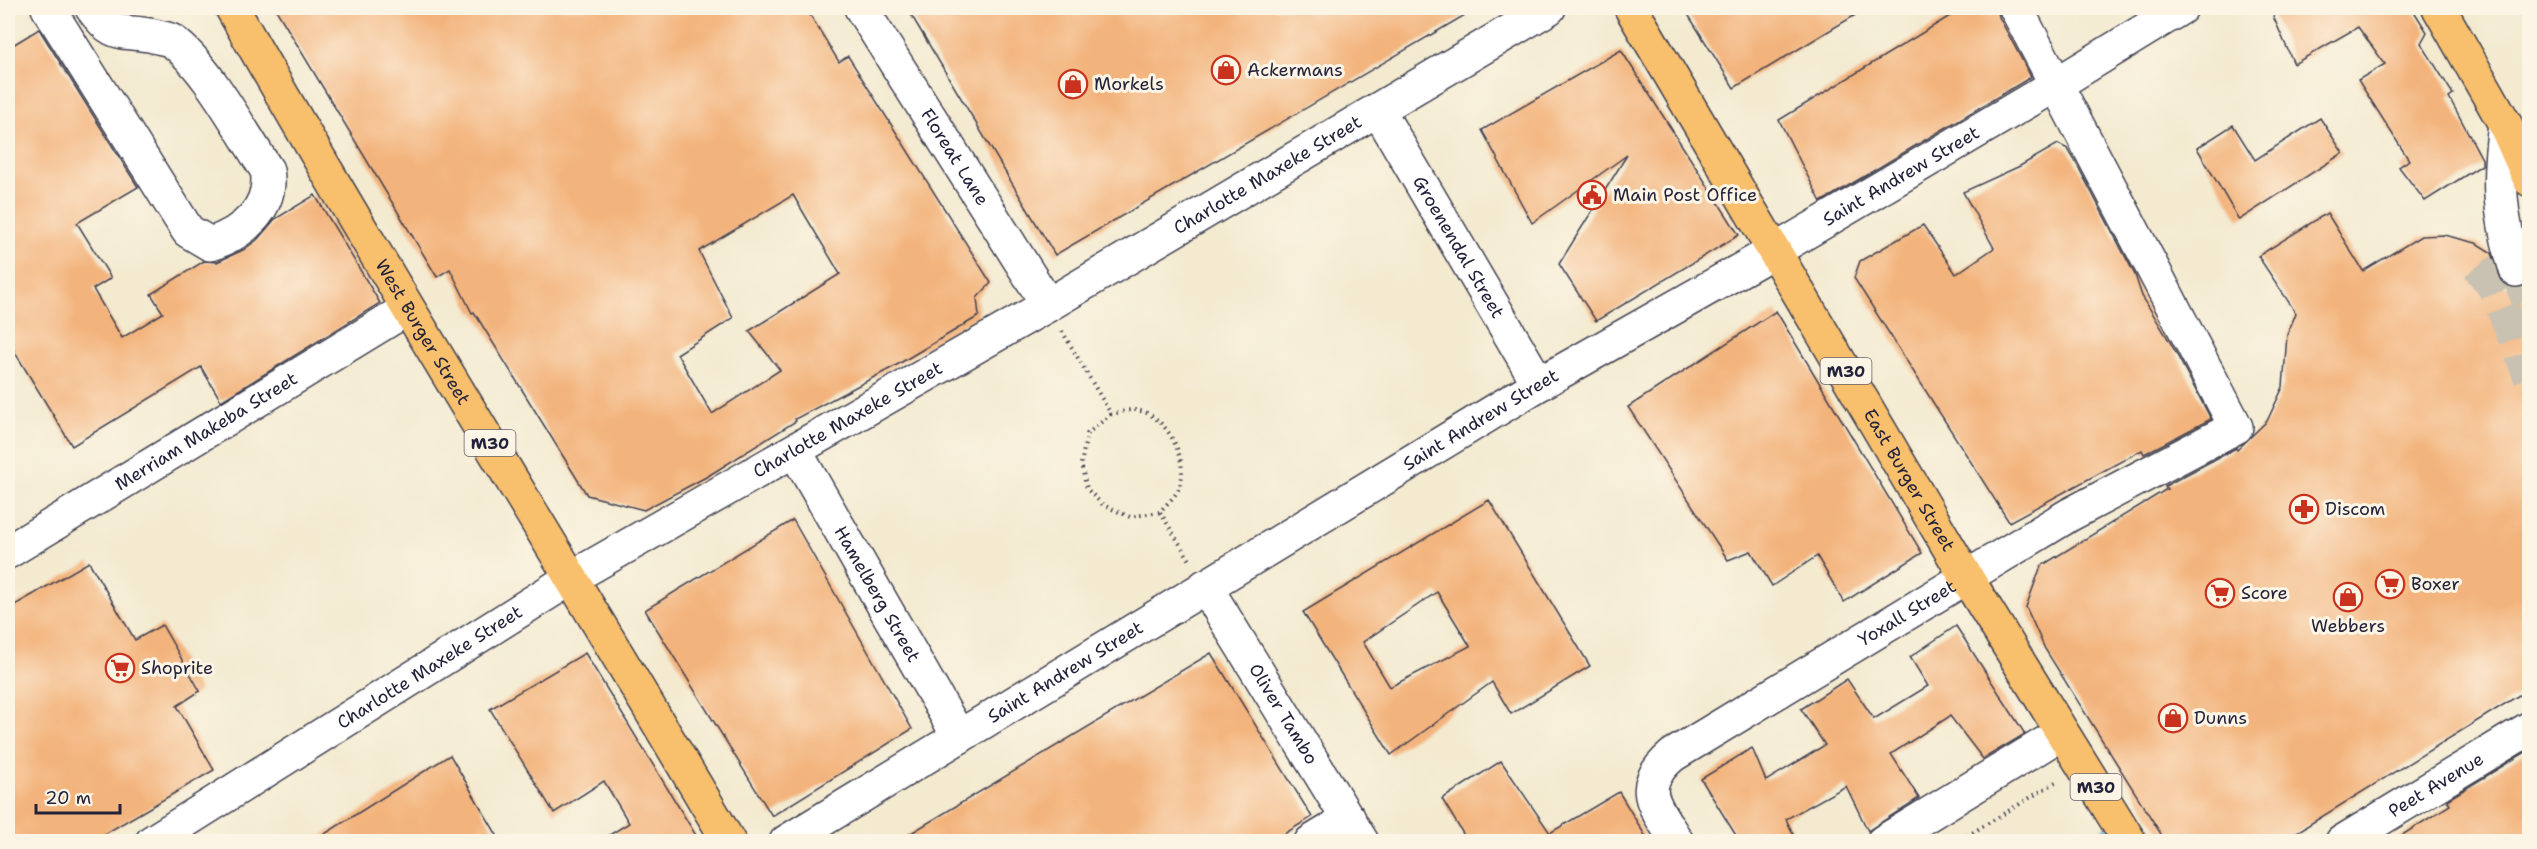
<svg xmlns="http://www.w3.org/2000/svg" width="2537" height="849" font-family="'Shantell Sans',sans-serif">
	<rect width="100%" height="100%" fill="#fcf5e5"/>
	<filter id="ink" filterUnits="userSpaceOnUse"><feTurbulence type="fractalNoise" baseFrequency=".0167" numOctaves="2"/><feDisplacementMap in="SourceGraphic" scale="12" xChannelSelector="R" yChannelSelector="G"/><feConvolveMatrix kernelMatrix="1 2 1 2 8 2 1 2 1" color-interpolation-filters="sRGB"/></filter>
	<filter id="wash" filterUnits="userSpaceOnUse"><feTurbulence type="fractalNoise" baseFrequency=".008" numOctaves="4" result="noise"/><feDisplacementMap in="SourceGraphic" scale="24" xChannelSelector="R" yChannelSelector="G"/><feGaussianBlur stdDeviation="1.35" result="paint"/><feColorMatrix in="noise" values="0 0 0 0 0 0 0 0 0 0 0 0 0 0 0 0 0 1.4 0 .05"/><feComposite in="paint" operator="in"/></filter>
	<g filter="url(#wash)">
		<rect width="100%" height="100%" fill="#f3ead0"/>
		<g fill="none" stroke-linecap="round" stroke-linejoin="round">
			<polyline stroke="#5aafd6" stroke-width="30" points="2109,842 2110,841"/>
		</g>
		<g id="blocks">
			<g fill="#f3b37c" fill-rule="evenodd">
				<path d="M275 8H806L839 62 848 56 991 283 977 298 979 316 895 366 795 419 796 421 708 476 644 510 587 495 474 312 472 313 450 269 437 277ZM793 195 840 274 749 331 780 370 712 414 677 354 733 318 699 251Z"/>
				<polygon points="907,8 1477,8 1055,255"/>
				<polygon points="1684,8 1867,8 1734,88"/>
				<polygon points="1963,8 1997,8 1999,17 2031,77 1821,202 1779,120"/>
				<polygon points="2287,8 2412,8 2427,32 2421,43 2453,94 2449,97 2482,159 2482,165 2425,201 2399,167 2409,160 2358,80 2385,64 2358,27 2294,64 2273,16"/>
				<polygon points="39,29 138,187 77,223 111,278 93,289 122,338 163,313 151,294 204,261 217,262 243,250 257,240 275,219 315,195 380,303 221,401 201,367 72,446 8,341 8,48"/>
				<polygon points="1621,50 1739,235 1596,321 1559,264 1627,155 1532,223 1482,130"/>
				<polygon points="2320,118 2343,153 2239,220 2197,148 2233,125 2255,160"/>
				<polygon points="2058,144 2068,149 2074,159 2135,275 2142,296 2170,342 2211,419 2144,454 2142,450 2009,522 1854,278 1860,261 1923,225 1956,274 1994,248 1963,192 2020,166"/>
				<polygon points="2327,213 2363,271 2421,236 2444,235 2476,243 2492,253 2503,284 2512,288 2526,285 2529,294 2529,689 2281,842 2166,842 2045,649 2026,607 2041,566 2167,489 2165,486 2236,448 2237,450 2267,421 2283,387 2287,335 2296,313 2258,256"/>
				<polygon points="1776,311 1922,553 1844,602 1817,556 1772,586 1751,551 1728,560 1628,407"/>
				<path d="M1489 500 1590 666 1511 714 1492 682 1391 755 1303 612ZM1437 592 1470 646 1390 687 1363 642Z"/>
				<polygon points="793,520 912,729 772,816 645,610"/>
				<polygon points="89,562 135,640 162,625 200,691 177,706 214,770 91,842 8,842 8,609"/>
				<polygon points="1956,626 2025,734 1983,759 1950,716 1891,754 1919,798 1868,831 1846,786 1786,819 1797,842 1740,842 1701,779 1752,748 1766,781 1825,745 1801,709 1847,679 1874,719 1928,686 1910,657"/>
				<polygon points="585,653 700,842 598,842 629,823 604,781 554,813 490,709"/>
				<polygon points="1211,653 1312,817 1271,842 896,842"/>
				<polygon points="2529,750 2529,842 2391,842 2450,805 2447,800"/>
				<polygon points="450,755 501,842 312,842"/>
				<polygon points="1501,761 1550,833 1619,792 1649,842 1468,842 1442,799"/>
			</g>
		</g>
	</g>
	<g filter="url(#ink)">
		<use href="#blocks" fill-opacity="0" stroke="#414051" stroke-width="1.5"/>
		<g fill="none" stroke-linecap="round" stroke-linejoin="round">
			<g stroke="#c9c2b2" stroke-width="33" stroke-dasharray="33 16" stroke-linecap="butt">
				<polyline points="2478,266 2495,289 2530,377"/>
				<polyline points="2516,270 2530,305"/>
			</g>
			<g stroke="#414051" stroke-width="36">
				<g id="minor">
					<path d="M48 8 188 231 210 244C243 234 274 207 267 170 242 133 207 66 172 41 167 38 160 38 154 36 121 29 115 40 92 8"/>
					<path id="s1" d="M861 8 1048 305"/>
					<path id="s2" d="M1378 110 1539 384"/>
					<path d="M2505 124C2497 182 2499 214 2516 270"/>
					<path id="s3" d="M795 451 959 737"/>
					<path id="s4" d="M8 552 407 309"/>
					<path id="s5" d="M1205 586 1362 842"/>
					<path id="s6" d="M152 842 573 577 1048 305 1549 8"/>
					<path id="s7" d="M786 842 1539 384 1776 250 2057 84 2181 8"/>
					<polyline points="1311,842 1349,819"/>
					<path id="s8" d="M1677 842C1655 805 1634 788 1673 755L2069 515 2236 427 2016 8"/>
					<polyline points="1883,842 2062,733"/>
					<path id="s9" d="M2342 842 2530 728"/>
				</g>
			</g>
			<g stroke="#414051" stroke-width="36">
				<g id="major">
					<path id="s10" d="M232 8C392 289 565 563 729 842"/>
					<path id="s11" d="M1631 8 1965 575 2130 842"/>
					<polyline points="2439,8 2505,124 2530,180"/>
				</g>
			</g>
			<g stroke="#414051" stroke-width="4" stroke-dasharray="1.5 4.5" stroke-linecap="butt">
				<path d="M1062 331 1111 414C1118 413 1127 410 1134 410 1166 411 1192 463 1178 490 1174 498 1165 505 1160 512L1191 562"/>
				<polyline points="1111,414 1087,434 1081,464 1087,489 1103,505 1130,517 1160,512"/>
				<polyline points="1957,842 2056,782"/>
			</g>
			<use href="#minor" stroke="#fff" stroke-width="33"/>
			<use href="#major" stroke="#f8bf6c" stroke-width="33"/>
		</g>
	</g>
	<defs>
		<g id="shop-ring" transform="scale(1.5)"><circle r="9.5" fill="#fcf5e5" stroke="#c8321e" stroke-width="1.5"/><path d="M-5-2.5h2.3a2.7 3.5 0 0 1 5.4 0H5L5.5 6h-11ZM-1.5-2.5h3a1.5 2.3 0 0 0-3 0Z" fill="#c8321e"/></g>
		<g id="civic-ring" transform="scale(1.5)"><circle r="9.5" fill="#fcf5e5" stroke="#c8321e" stroke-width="1.5"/><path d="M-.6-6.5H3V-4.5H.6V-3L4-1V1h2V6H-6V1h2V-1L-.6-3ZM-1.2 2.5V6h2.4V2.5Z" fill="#c8321e"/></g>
		<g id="pharmacy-ring" transform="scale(1.5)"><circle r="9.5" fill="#fcf5e5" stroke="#c8321e" stroke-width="1.5"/><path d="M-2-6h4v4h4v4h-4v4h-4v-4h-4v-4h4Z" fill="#c8321e"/></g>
		<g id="supermarket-ring" transform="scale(1.5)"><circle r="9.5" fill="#fcf5e5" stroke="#c8321e" stroke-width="1.5"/><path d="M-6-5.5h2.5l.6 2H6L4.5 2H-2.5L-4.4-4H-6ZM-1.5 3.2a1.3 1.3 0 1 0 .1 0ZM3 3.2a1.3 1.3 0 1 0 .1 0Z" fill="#c8321e"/></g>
	</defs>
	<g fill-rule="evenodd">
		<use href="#shop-ring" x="1226" y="70"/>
		<use href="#shop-ring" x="1073" y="84"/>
		<use href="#civic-ring" x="1592" y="195"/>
		<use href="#pharmacy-ring" x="2304" y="509"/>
		<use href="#supermarket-ring" x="2390" y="584"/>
		<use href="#supermarket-ring" x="2220" y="593"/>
		<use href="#shop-ring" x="2348" y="597"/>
		<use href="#supermarket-ring" x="120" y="668"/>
		<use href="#shop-ring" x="2173" y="718"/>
	</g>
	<g text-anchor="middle" stroke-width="6" stroke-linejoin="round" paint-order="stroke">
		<g fill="#fcf5e5" stroke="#63616e" stroke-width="1.5">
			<rect x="1820.5" y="358" width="51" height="26" rx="4.5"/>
			<rect x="464.5" y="430" width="51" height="26" rx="4.5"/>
			<rect x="2070.5" y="774" width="51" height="26" rx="4.5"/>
		</g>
		<g font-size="16" font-weight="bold" fill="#22223b">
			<text x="1846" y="377">M30</text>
			<text x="490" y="449">M30</text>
			<text x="2096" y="793">M30</text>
		</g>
		<g font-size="18" fill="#22223b" stroke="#fcf5e5" text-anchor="start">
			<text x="1247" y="76">Ackermans</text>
			<text x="1094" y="90">Morkels</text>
			<text x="1613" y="201">Main Post Office</text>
			<text x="2325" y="515">Discom</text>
			<text x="2411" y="590">Boxer</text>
			<text x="2241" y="599">Score</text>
			<text x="2348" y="632" text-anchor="middle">Webbers</text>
			<text x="141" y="674">Shoprite</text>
			<text x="2194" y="724">Dunns</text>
		</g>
		<g font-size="18" fill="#22223b" stroke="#fcf5e5">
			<text dy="6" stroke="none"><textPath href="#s1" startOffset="176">Floreat Lane</textPath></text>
			<text dy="6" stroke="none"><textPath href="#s6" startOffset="1300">Charlotte Maxeke Street</textPath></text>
			<text dy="6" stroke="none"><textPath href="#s7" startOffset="1299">Saint Andrew Street</textPath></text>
			<text dy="6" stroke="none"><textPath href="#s2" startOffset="159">Groenendal Street</textPath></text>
			<text dy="6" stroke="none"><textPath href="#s10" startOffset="376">West Burger Street</textPath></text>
			<text dy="6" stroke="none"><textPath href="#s7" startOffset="813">Saint Andrew Street</textPath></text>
			<text dy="6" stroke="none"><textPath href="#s6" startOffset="814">Charlotte Maxeke Street</textPath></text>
			<text dy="6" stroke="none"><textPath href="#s4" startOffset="232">Merriam Makeba Street</textPath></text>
			<text dy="6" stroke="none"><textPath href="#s11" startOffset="548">East Burger Street</textPath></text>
			<text dy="6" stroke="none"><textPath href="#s3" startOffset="165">Hamelberg Street</textPath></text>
			<text dy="6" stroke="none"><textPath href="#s8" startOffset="375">Yoxall Street</textPath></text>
			<text dy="6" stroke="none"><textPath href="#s6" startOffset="328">Charlotte Maxeke Street</textPath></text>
			<text dy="6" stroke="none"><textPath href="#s7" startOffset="327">Saint Andrew Street</textPath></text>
			<text dy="6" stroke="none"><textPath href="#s5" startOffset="150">Oliver Tambo</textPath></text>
			<text dy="6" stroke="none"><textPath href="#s9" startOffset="110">Peet Avenue</textPath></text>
		</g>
	</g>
	<rect width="2537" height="849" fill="none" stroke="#fcf5e5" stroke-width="30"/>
	<path d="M36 804v9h84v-9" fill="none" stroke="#22223b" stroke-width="3"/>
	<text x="45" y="804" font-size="18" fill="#22223b" stroke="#fcf5e5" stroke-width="4.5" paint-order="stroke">20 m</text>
</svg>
